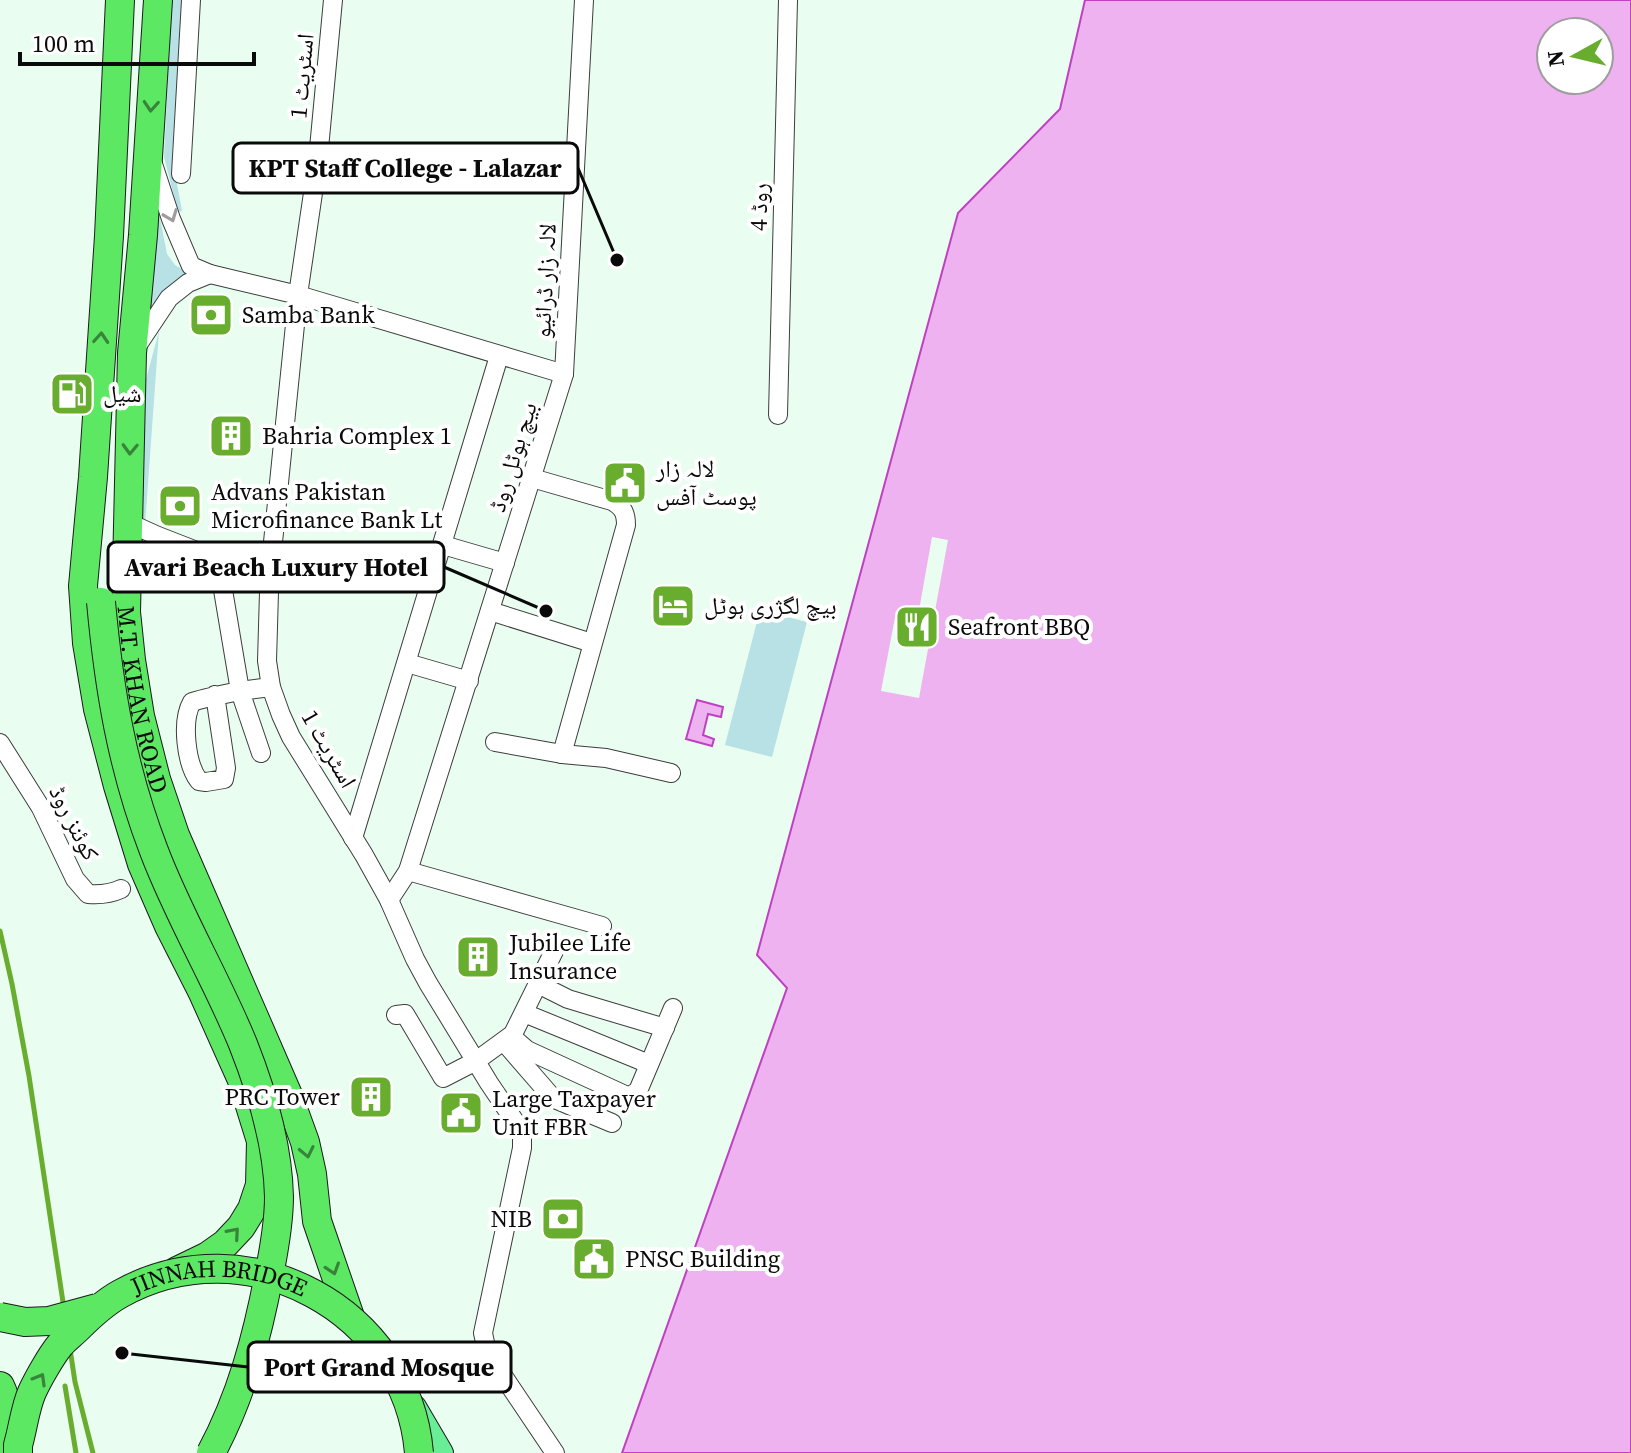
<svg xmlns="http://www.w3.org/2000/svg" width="1631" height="1453" font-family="'Source Serif 4','Noto Naskh Arabic',serif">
	<rect width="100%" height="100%" fill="#e9fdf1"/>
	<g fill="#b7e1e4">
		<polygon points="172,0 182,0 172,157 182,211 178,212 164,157"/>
		<polygon points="156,197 167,254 175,265 197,278 148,323"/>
		<polygon points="159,331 145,525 136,514 145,383"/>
		<polygon points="760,610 807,622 772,757 725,745"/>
	</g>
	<g fill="#eeb2f0" stroke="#bf40c1" stroke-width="2" fill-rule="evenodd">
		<path d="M1085 0H1631V1453H622L787 988 757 955 958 213 1060 109ZM1551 32H1599V80H1551Z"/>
		<polygon points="697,700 723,707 721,717 708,714 703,735 714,739 712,746 686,739"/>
	</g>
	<polygon fill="#e9fdf1" points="932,537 948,540 919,698 881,691 896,612 918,616"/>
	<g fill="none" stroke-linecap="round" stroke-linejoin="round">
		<g stroke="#3d3d3d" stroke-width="20">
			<g id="minor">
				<polyline points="333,0 318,159 298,295 272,552 269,592 267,661 271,687 281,715 291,737 364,855 389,900 415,959 428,983 489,1083 520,1129 522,1135 522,1148 483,1333 487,1352 555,1453"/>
				<polyline points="153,164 171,219 191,266 210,274 298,295 564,374"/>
				<polyline points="181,174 191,0"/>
				<polyline points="135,349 169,298 188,283 210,274"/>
				<polyline points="778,415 788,0"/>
				<path d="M532 478 612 501C623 507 626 513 626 525L562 754 606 758 671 773"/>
				<polyline points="127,522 158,536 212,557 272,552"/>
				<polyline points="443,545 505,563"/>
				<path d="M212 557 221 578 240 691C224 694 208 697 192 702 181 721 186 764 199 781L206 782 224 779 226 768 215 695"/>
				<polyline points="490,611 592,643"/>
				<polyline points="407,663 469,681"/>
				<polyline points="495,742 562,754"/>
				<path d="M0 743 41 808 75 879 88 894C100 895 110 894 121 889"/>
				<polyline points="261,753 240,691 271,687"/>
				<polyline points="353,838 499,356"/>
				<polyline points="408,871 602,926"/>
				<polyline points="389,900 408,871 564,374 584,0"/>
				<polyline points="538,984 568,999 665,1028"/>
				<polyline points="524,1013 649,1064"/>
				<polyline points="396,1015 405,1014 443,1078 476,1061 513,1034 556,947"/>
				<polyline points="511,1036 527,1050 625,1095 630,1096 638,1091 673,1008"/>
				<polyline points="505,1043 551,1096 557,1100 612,1123"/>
			</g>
		</g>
		<g stroke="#1b1b1b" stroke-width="26">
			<polyline id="major" points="414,1407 441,1453"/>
		</g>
		<g stroke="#1b1b1b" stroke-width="30">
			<g id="highway">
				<polyline points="120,0 109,236 93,477 83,586 87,643 98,709 118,786 142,864 169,926 203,993 242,1080 261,1141 260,1185 252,1209 241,1227 225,1244 208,1256 177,1271"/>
				<path id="s1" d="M158 0 143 235 132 353 126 612 131 660 140 716 156 779 175 835 288 1095 305 1142 312 1174 317 1221 350 1317"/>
				<path d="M0 1386C10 1406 10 1432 13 1453"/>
			</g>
		</g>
		<use href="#minor" stroke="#fff" stroke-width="18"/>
		<use href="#major" stroke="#6aed97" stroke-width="24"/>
		<use href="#highway" stroke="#5de863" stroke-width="28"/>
		<g stroke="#69ad2f" stroke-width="5">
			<polyline points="0,931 12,984 29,1076 75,1382 93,1453"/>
			<polyline points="65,1386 76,1453"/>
		</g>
		<g stroke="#1b1b1b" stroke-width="30" stroke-linecap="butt">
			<g id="highway-bridge">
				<path d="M101 602C109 689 122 768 154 851 179 917 216 978 243 1044 262 1092 278 1145 279 1197 279 1223 274 1250 269 1275 257 1338 241 1397 211 1453"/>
				<polyline points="0,1317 25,1322 49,1321 97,1308"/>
				<path id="s2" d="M18 1453V1445C23 1428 25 1408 32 1392 38 1379 51 1356 60 1345 65 1339 72 1334 78 1328 91 1315 104 1303 120 1294 247 1223 407 1310 419 1453"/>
			</g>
		</g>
		<use href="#highway-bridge" stroke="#5de863" stroke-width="28"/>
	</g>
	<defs><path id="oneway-chevron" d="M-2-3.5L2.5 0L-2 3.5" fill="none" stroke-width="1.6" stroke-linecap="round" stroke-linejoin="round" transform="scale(2)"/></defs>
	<g stroke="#38843b">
		<use href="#oneway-chevron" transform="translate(151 106) rotate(94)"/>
		<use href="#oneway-chevron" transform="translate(101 338) rotate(-86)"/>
		<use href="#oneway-chevron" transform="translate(130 449) rotate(92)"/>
		<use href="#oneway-chevron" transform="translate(307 1152) rotate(78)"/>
		<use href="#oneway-chevron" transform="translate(234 1233) rotate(-49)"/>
		<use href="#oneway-chevron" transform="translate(333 1269) rotate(72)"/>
		<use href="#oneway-chevron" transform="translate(40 1379) rotate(-60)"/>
	</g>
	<use stroke="#9d9d9d" href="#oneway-chevron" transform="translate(171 216) rotate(69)"/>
	<defs>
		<g id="bank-square" transform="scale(2.3)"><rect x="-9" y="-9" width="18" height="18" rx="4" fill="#69ad2f" stroke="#fff"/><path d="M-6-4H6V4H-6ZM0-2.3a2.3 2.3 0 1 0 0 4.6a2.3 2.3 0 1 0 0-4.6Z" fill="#fff"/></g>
		<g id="fuel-square" transform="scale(2.3)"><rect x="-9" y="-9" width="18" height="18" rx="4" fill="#69ad2f" stroke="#fff"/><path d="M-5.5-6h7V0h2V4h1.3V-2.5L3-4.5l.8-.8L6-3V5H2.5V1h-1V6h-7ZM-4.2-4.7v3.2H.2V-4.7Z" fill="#fff"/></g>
		<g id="building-square" transform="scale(2.3)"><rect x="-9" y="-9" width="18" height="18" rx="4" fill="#69ad2f" stroke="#fff"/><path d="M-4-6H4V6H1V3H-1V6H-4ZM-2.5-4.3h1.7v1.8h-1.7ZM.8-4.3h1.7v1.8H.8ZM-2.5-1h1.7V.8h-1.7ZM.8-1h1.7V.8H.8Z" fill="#fff"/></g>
		<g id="civic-square" transform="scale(2.3)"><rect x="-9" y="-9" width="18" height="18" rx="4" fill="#69ad2f" stroke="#fff"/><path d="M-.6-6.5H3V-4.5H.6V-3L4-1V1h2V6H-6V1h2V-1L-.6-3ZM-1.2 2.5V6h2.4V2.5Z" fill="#fff"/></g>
		<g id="hotel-square" transform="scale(2.3)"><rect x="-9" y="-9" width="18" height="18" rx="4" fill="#69ad2f" stroke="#fff"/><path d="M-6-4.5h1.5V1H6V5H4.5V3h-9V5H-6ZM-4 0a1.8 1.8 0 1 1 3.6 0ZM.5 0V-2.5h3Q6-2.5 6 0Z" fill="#fff"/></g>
		<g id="restaurant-square" transform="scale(2.3)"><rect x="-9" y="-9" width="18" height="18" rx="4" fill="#69ad2f" stroke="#fff"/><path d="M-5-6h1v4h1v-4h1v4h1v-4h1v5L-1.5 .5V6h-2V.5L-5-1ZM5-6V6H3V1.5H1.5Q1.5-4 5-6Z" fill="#fff"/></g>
	</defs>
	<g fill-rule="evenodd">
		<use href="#bank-square" x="211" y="315"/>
		<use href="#fuel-square" x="72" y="394"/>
		<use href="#building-square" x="231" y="436"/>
		<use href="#civic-square" x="625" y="483"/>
		<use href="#bank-square" x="180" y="506"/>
		<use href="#hotel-square" x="673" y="606"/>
		<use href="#restaurant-square" x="917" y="627"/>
		<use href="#building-square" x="478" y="957"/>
		<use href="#building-square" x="371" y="1097"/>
		<use href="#civic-square" x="461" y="1113"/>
		<use href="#bank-square" x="563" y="1219"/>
		<use href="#civic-square" x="594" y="1259"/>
	</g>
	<g text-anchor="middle" stroke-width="8" stroke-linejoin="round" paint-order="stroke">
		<g font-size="24" fill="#0a0a0a" stroke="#fff">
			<text transform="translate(302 76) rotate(-85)" y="8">اسٹریٹ 1</text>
			<text transform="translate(759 207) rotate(-89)" y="8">روڈ 4</text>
			<text transform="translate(545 281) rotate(-87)" y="8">لالہ زار ڈرائیو</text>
			<text transform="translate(513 457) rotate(-73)" y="8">بیچ ہوٹل روڈ</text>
			<text dy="8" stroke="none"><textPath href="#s1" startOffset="702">M.T. KHAN ROAD</textPath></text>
			<text transform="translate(329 749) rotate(60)" y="8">اسٹریٹ 1</text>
			<text transform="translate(74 823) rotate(63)" y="8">کوئنز روڈ</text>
			<text dy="8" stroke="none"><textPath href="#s2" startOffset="300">JINNAH BRIDGE</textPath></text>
		</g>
		<g font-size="24" fill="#0a0a0a" stroke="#fff" text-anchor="start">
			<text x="242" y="323">Samba Bank</text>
			<text x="103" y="402">شیل</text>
			<text x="262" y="444">Bahria Complex 1</text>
			<text x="656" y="477">لالہ زار<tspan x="656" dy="28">پوسٹ آفس</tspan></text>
			<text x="211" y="500">Advans Pakistan<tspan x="211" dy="28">Microfinance Bank Lt</tspan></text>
			<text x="704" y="614">بیچ لگژری ہوٹل</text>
			<text x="948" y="635">Seafront BBQ</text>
			<text x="509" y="951">Jubilee Life<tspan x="509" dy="28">Insurance</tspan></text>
			<text x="340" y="1105" text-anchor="end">PRC Tower</text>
			<text x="492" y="1107">Large Taxpayer<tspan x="492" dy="28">Unit FBR</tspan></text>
			<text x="532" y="1227" text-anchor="end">NIB</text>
			<text x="625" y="1267">PNSC Building</text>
		</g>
	</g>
	<path fill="none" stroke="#0a0a0a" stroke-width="3" d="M617 260L578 168M546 611L444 567M122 1353L248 1367"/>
	<g fill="#0a0a0a" stroke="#fff" stroke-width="3">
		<circle cx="617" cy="260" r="8"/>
		<circle cx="546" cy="611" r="8"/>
		<circle cx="122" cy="1353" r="8"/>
	</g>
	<g fill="#fff" stroke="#0a0a0a" stroke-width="3">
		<rect x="233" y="143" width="345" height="50" rx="8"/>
		<rect x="108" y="542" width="336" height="50" rx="8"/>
		<rect x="248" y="1342" width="263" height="50" rx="8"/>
	</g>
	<g font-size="26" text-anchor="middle" font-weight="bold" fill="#0a0a0a">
		<text x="405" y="177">KPT Staff College - Lalazar</text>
		<text x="276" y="576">Avari Beach Luxury Hotel</text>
		<text x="379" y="1376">Port Grand Mosque</text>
	</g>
	<g transform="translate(1575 56) rotate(262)"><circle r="38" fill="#ffffff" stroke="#9d9d9d" stroke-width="2"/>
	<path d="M0-6L14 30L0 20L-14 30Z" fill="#69ad2f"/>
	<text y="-12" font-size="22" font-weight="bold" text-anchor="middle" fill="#0a0a0a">N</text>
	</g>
	<path d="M20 52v12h234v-12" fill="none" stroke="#0a0a0a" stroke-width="4"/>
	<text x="32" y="52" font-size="24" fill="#0a0a0a" stroke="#ffffff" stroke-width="6" paint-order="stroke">100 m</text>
</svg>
